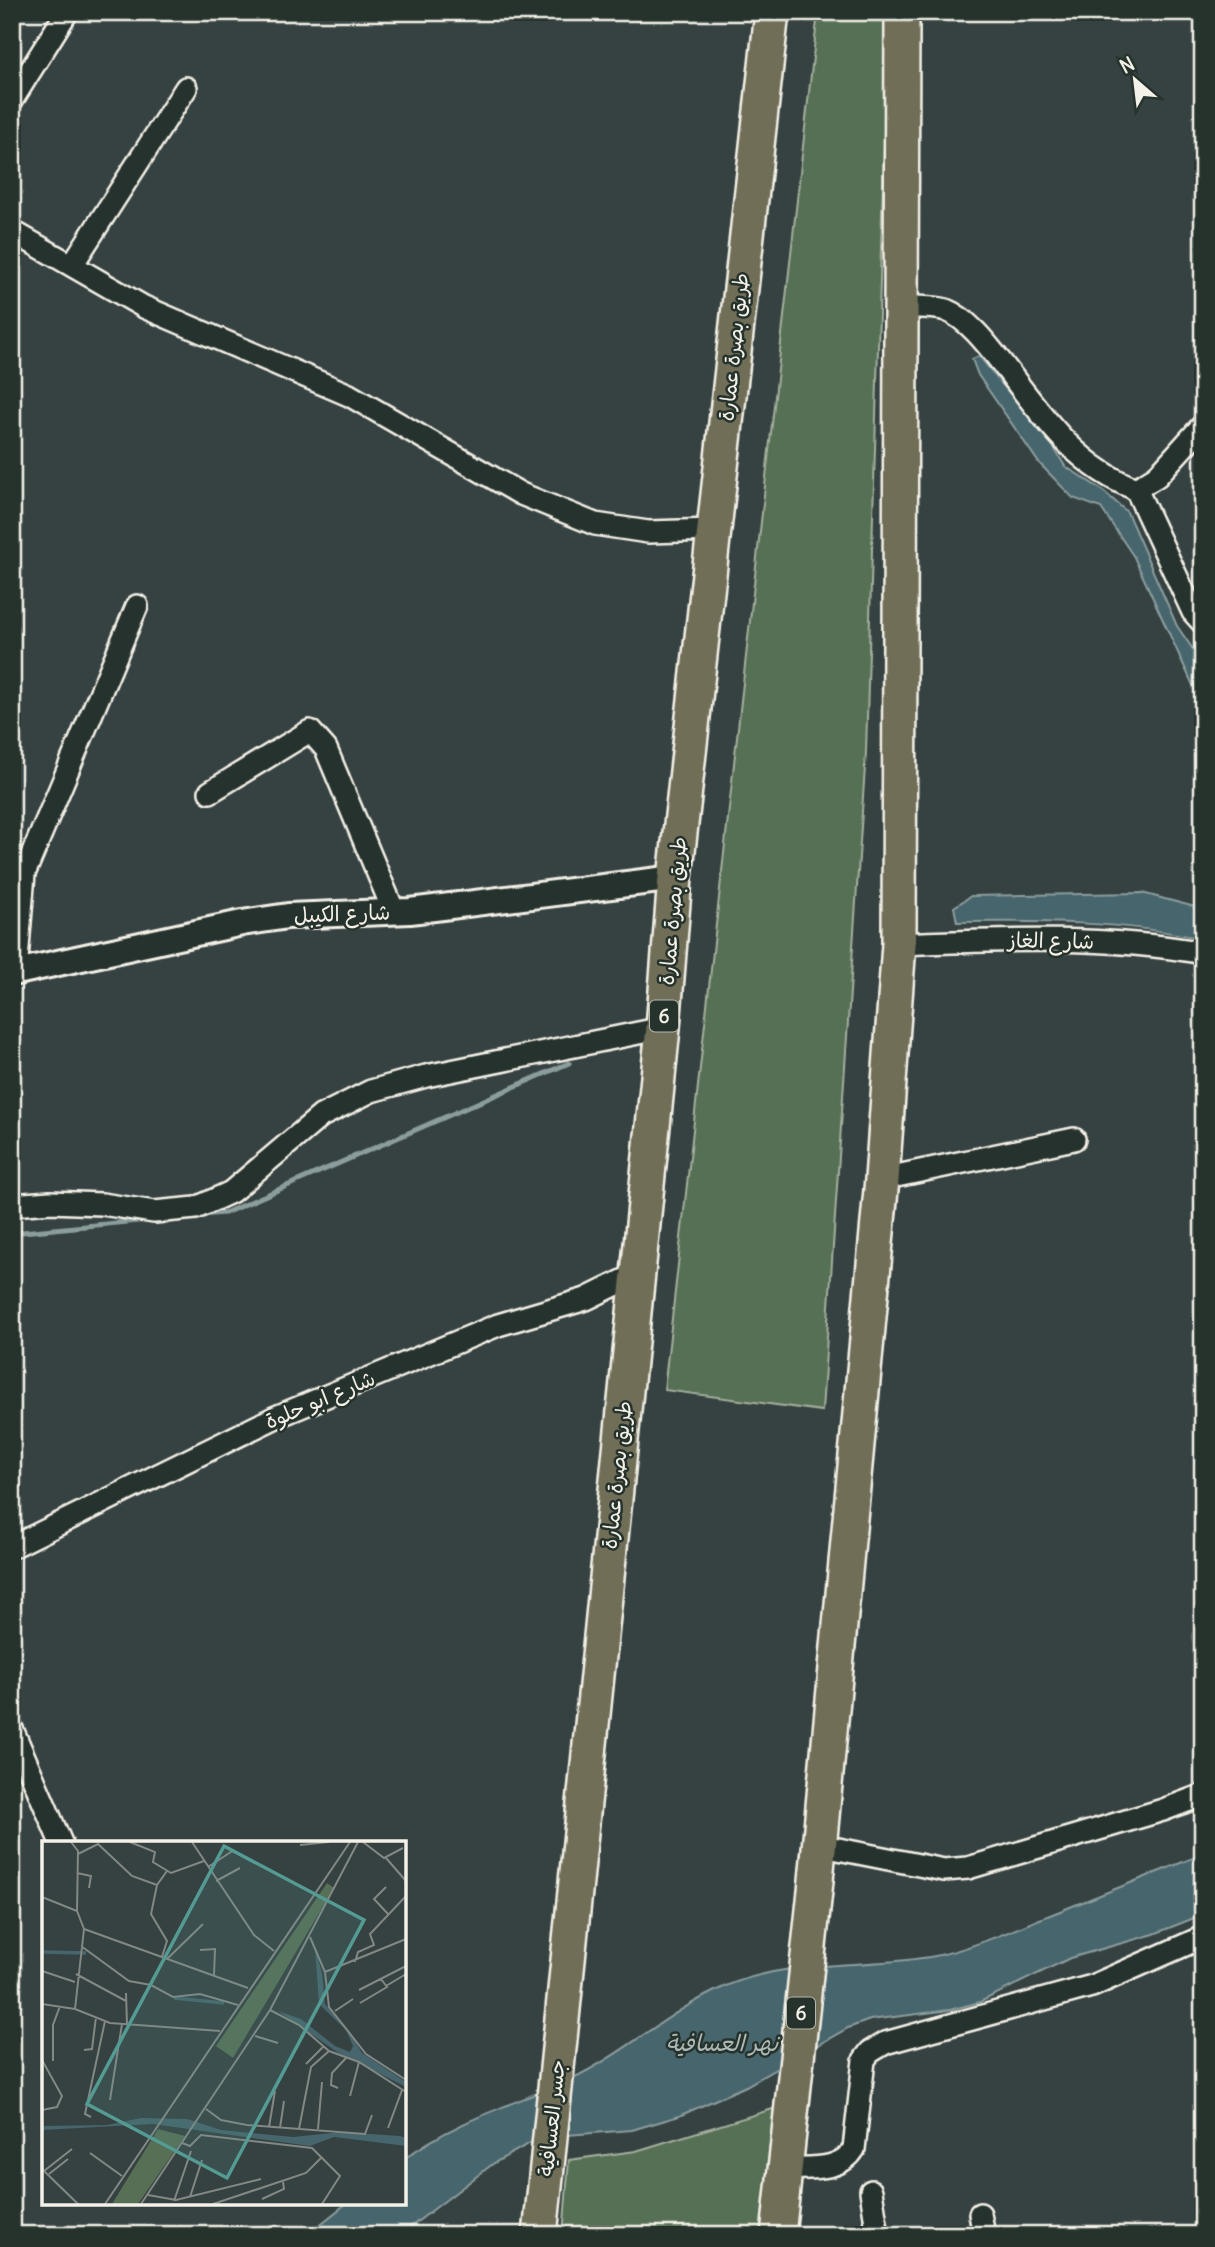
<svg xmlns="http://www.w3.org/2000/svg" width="1215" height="2247" font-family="Delius,'Playpen Sans Arabic',sans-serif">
	<rect width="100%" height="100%" fill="#364242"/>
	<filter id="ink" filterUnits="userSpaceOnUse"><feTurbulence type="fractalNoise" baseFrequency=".0143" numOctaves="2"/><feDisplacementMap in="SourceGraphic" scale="14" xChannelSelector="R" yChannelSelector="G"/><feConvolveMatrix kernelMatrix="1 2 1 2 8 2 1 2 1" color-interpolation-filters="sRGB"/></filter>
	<g filter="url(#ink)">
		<g fill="#566f55" stroke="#a5b09e" stroke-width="2">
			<polygon points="818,12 888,12 866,752 822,1411 664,1390"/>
			<polygon points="776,2108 762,2235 563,2235 569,2160 636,2151"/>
		</g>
		<g fill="#46656c" stroke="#8c9d9e" stroke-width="2">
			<polygon points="979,356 1052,445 1065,466 1102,490 1127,512 1177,626 1203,664 1203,707 1134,557 1101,508 1073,498 1039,463 978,375 972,359"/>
			<path d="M1142 893 1203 909V939C1122 921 1039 921 957 922L954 907 971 896Z"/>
			<path d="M1203 1854V1915L1199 1916 1154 1934 1070 1958 980 2002 950 2010 870 2020 848 2028 746 2086 679 2116 632 2130 541 2137 494 2163 400 2235H307L347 2203H404V2159C454 2121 515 2104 571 2079 626 2053 670 2010 726 1986 791 1958 867 1969 935 1956 973 1948 1010 1931 1045 1917 1098 1896 1150 1875 1203 1854Z"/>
		</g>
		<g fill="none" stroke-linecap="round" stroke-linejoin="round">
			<g stroke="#8c9d9e" stroke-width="5">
				<polyline points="200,1215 225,1213 569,1063"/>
				<polyline points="12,1233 148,1220"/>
			</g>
			<g stroke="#f4f1e8" stroke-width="26">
				<g id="minor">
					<polyline points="12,100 67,12"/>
					<polyline points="12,231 144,307 349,395 521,494 595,524 648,532 714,530"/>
					<polyline points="72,265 186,88"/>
					<path d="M903 306C916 308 934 306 946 310 968 319 987 344 1001 362 1040 412 1074 466 1136 489L1193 612 1203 623"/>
					<polyline points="1136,489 1157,476 1203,425"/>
					<polyline points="210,792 310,731 326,749 394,912"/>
					<path d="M899 944C1001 940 1102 935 1203 953"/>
					<polyline points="16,972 24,874 137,606"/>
					<polyline points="882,1179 1074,1139"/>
					<polyline points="12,1205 50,1202 102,1204 154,1212 196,1208 231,1192 321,1116 371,1091 426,1076 663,1028"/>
					<polyline points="12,1547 276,1417 498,1325 586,1299 637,1274"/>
					<polyline points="12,1729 61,1843"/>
					<polyline points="818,1845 944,1870 968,1868 1163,1810 1203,1795"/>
					<path d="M785 2169C810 2167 840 2172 854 2149L864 2060 870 2052 885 2043 1092 1986 1203 1937"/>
					<polyline points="871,2191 878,2235"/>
					<polyline points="980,2214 984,2235"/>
				</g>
			</g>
			<g stroke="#f4f1e8" stroke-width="30">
				<polyline id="tertiary" points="12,973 242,923 288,916 410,911 675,878"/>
			</g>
			<g stroke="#f4f1e8" stroke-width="38">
				<g id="trunk">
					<polyline points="540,2235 663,1028 675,878 772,12"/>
					<polyline points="778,2235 815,1891 882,1179 899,944 902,12"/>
				</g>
			</g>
			<use href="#minor" stroke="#26332d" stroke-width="21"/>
			<use href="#tertiary" stroke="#26332d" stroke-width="24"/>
			<use href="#trunk" stroke="#716e59" stroke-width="33"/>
		</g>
	</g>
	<g text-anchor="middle" stroke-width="5" stroke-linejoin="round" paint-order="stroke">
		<g fill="#26332d" stroke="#b6b8b0" stroke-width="2">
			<rect x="650" y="1000.5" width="28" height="31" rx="5"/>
			<rect x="787" y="1997.5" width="28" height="31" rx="5"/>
		</g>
		<g font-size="19" font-weight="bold" fill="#f4f1e8">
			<text x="664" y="1023">6</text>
			<text x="801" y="2020">6</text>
		</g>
		<g font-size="21" fill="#f4f1e8" stroke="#26332d">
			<text transform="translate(734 347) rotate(-84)" y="7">طريق بصرة عمارة</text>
			<text transform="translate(673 911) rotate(-85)" y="7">طريق بصرة عمارة</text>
			<text transform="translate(342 914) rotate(-2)" y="7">شارع الكيبل</text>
			<text transform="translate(1051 941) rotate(1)" y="7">شارع الغاز</text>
			<text transform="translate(320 1400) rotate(-23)" y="7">شارع ابو حلوة</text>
			<text transform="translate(617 1475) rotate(-84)" y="7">طريق بصرة عمارة</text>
			<text transform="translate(552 2118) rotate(-84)" y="7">جسر العسافية</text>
		</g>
		<g font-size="23" font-style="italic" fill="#aeb9b6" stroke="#26332d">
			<text x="722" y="2051">نهر العسافية</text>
		</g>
	</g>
	<g transform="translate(42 1841)">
		<rect width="364" height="364" fill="#364242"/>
		<path d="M285 42 292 47 191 217 174 205ZM116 288 143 295 96 363H70Z" fill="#566f55"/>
		<path d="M273 106 280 133 283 163 308 191 320 212 364 241V246L295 211 236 170 259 178 293 205 308 211 311 205 304 189 277 163ZM99 277 145 278 179 289 251 296 299 291 358 295 364 297V305L292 296 268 305 111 283 0 289V285L65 284Z" fill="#46656c"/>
		<path fill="none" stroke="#46656c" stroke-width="3.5" d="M0 111 44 112M132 157 182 162"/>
		<path fill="none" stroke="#828884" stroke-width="2" d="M29 1 36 10 35 70M88 1 113 11 111 21 129 32 162 20M150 1 212 94 232 110M321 1 342 17 361 7M258 4 287 1M36 13 56 3 90 35 115 44M344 17 364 40M166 26 192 9M35 32 49 35 47 47M174 40 198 27M344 46 332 58 346 73M0 56 35 70 42 88 33 168M42 88 206 147M268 96 283 131 287 166 324 213 364 239M39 105 87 140 109 144 131 156 158 153 196 164M158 109 173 108 172 134M120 116 125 100 109 73 115 44 125 30M125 118 161 83M313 121 316 111 332 104 328 93 364 55M0 130 33 141M283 131 364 98M34 133 84 160M344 145 364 133M317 149 364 125M84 152 85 183M318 162 345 146 339 138M0 163 33 168 68 182 178 190M228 169 257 184 287 210 317 221 364 251M293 170 311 158M213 195 236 202M42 209 50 208 54 176M0 219 20 255 15 266 0 269M11 220V184L18 165M264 223 282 205M296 247 289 244 290 232 304 217M308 255 317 221M68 259 80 183M164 268 179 279 205 284 323 293 330 274M49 276 43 273 63 180M227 286 233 250M238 287 242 260M346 287 360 249M257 288 269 226 287 210M276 288 280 241M140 302 148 305 159 294 270 307 298 335 280 363M48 312 80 335M0 328 36 363M2 330 30 308M7 333 26 318M106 354 134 359 219 338M148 356 160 319M220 358 242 348 241 341M132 360 149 310M63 363 308 1M99 363 228 169 316 1M171 363 264 332 280 316"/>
		<path fill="#549b93" fill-opacity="0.15" stroke="#549b93" stroke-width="3.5" d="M182 5 322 79 185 337 45 263Z"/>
		<rect width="364" height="364" fill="none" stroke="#f4f1e8" stroke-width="3.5"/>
	</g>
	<rect width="1215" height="2247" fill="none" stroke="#26332d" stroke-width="42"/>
	<rect x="21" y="21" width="1173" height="2205" fill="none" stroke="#f4f1e8" stroke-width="2.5" filter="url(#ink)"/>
	<g transform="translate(1135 80) rotate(332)" stroke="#26332d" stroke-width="5" paint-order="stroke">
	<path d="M0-5L12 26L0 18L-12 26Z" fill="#f4f1e8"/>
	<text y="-10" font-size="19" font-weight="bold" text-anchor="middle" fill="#f4f1e8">N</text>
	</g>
</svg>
